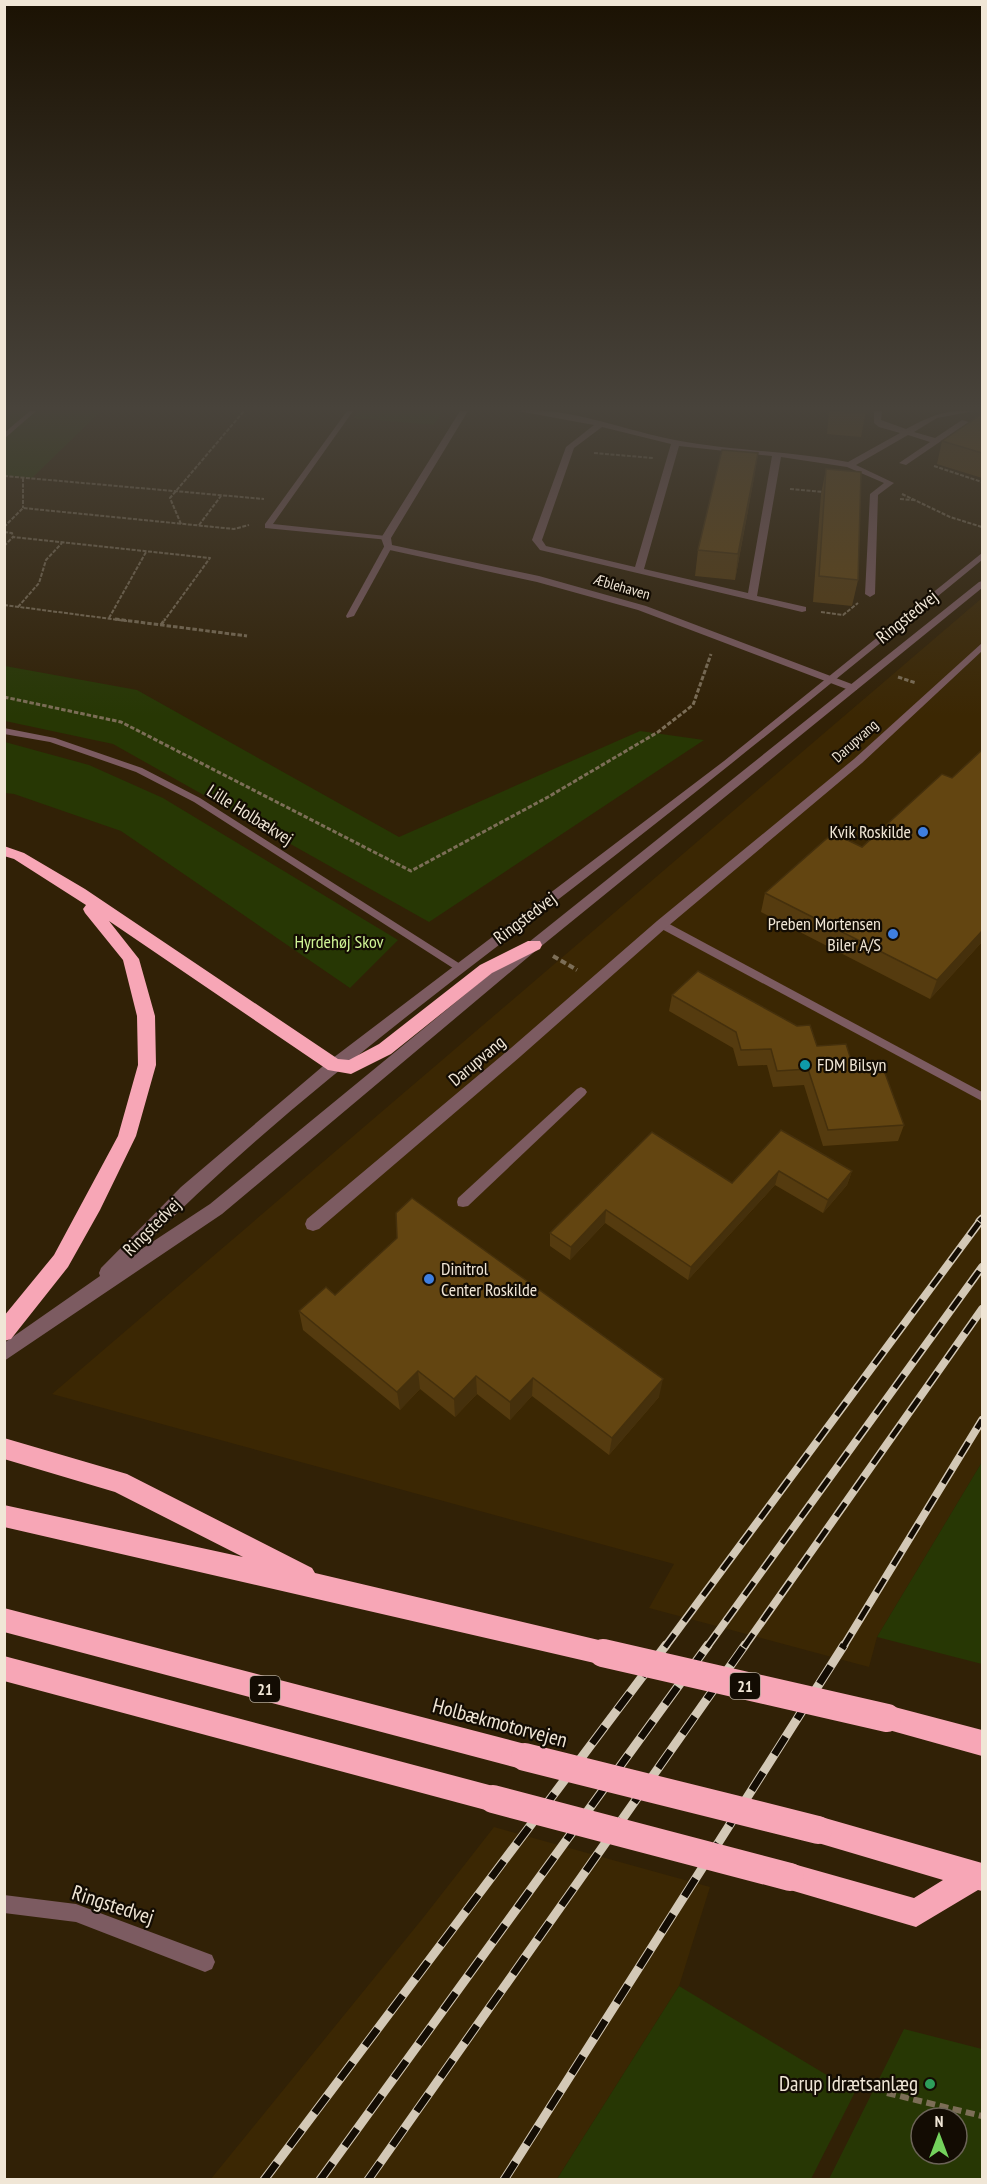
<svg xmlns="http://www.w3.org/2000/svg" width="987" height="2184" font-family="'PT Sans Narrow',sans-serif">
	<rect width="100%" height="100%" fill="#312106"/>
	<g fill="#3b2703">
		<polygon points="982,598 982,1462 877,1637 869,1667 649,1608 674,1564 52,1394"/>
		<polygon points="494,1827 710,1887 679,1986 557,2179 210,2180 423,1918"/>
	</g>
	<g fill="#273704" fill-rule="evenodd">
		<polygon points="4,411 101,411 32,478 5,476"/>
		<polygon points="358,411 443,411 434,425 353,418"/>
		<polygon points="5,666 137,690 399,837 640,731 704,740 429,922 113,744 5,721"/>
		<polygon points="5,742 89,765 163,798 398,940 350,988 121,831 14,794 5,793"/>
		<polygon points="982,1462 982,1664 877,1637"/>
		<polygon points="679,1986 855,2092 811,2179 557,2179"/>
		<path d="M904 2029 982 2049V2179H829ZM921 2118H957V2154H921Z"/>
	</g>
	<g fill="none" stroke-linecap="round" stroke-linejoin="round">
		<g stroke="#7c6e57" stroke-width="2" stroke-dasharray="4 1.5" stroke-linecap="butt">
			<polyline points="594,453 653,458"/>
			<polyline points="934,466 982,482"/>
			<polyline points="4,476 264,499"/>
			<polyline points="23,478 23,508"/>
			<polyline points="790,489 824,492"/>
			<polyline points="902,494 950,517 982,527"/>
			<polyline points="900,499 914,500"/>
			<polyline points="181,524 170,498 244,411"/>
			<polyline points="199,525 221,496"/>
			<polyline points="4,527 23,508 234,529 249,525"/>
			<polyline points="4,532 12,533 13,537"/>
			<polyline points="4,546 13,537 210,558 164,621"/>
			<polyline points="4,605 127,621"/>
			<polyline points="18,607 39,583 46,560 62,543"/>
			<polyline points="821,612 843,615 858,603"/>
			<polyline points="109,618 146,552"/>
		</g>
		<g stroke="#7c6e57" stroke-width="3" stroke-dasharray="4.5 2" stroke-linecap="butt">
			<polyline points="115,619 247,636"/>
			<polyline points="161,625 165,619"/>
			<polyline points="898,677 916,683"/>
			<polyline points="4,697 121,722 411,871 548,797 658,732 693,705 711,654"/>
		</g>
		<polyline stroke="#7c6e57" stroke-width="4" stroke-dasharray="6 3" stroke-linecap="butt" points="553,956 577,970"/>
		<polyline stroke="#7c6e57" stroke-width="6" stroke-dasharray="9 4.5" stroke-linecap="butt" points="887,2093 982,2116"/>
		<g fill="#7c5b61" fill-rule="evenodd">
			<polygon points="30,411 36,411 4,439 4,433"/>
			<polygon points="347,411 353,411 273,524 386,536 390,538 389,540 265,528 265,524"/>
			<polygon points="385,545 392,547 354,616 347,618 346,616"/>
			<polygon points="4,728 55,738 142,768 200,798 465,967 460,971 456,970 194,802 136,772 50,742 4,734"/>
			<polygon points="662,920 982,1092 982,1101 658,927 657,924"/>
			<polygon points="581,1087 585,1089 587,1092 585,1095 468,1206 463,1207 458,1206 457,1202 458,1198 577,1089"/>
			<polygon points="4,1895 76,1904 212,1955 215,1962 212,1969 205,1972 76,1922 4,1913"/>
		</g>
		<g fill="#7c5b61" fill-rule="evenodd">
			<polygon points="460,411 468,411 391,538 392,545 539,576 646,606 857,686 857,690 849,690 638,610 537,582 385,549 381,538"/>
			<path d="M518 411C567 406 626 431 675 440 732 451 791 451 848 462L900 433 879 427 874 423V411H882L881 420 906 429C930 416 946 409 974 411L937 418 914 432 935 438 962 420 969 422 906 465 899 463 930 442 908 435 856 465 894 483 878 495 875 594 870 597 865 594 870 494 884 483 847 467 781 457 757 596 806 607V611L802 612 540 550 532 540 566 447 594 425ZM602 427 671 444 635 567 546 546 542 540 574 448ZM679 446 772 456 748 593 644 569Z"/>
			<polygon points="982,643 982,651 862,763 667,927 521,1056 319,1229 313,1231 307,1229 305,1224 307,1219 511,1048 657,921 854,759"/>
		</g>
		<path fill="#7c5b61" fill-rule="evenodd" d="M982 553V560C848 670 714 779 577 885 427 1001 273 1114 140 1250L210 1204 529 942 979 582 982 581V588L539 948 222 1214 4 1361V1343L100 1276 99 1273 101 1268 181 1187 329 1061 724 761Z"/>
		<g fill="#f7a6b6" fill-rule="evenodd">
			<polygon points="4,846 24,853 85,889 338,1059 349,1060 379,1044 480,965 528,941 540,941 542,945 540,949 492,973 391,1054 351,1074 328,1070 109,921 139,959 155,1016 156,1065 136,1136 100,1210 68,1267 11,1339 4,1341 4,1316 54,1255 118,1136 138,1065 137,1016 123,960 85,913 83,909 86,905 14,859 4,856"/>
			<polygon points="4,1438 127,1474 312,1568 315,1573 603,1641 612,1644 615,1653 612,1662 603,1665 4,1527 4,1505 243,1557 115,1492 4,1459"/>
			<polygon points="4,1608 525,1744 534,1748 538,1757 534,1766 525,1770 4,1632"/>
			<polygon points="4,1656 493,1786 502,1790 506,1799 502,1808 493,1812 4,1681"/>
			<polygon points="887,1705 982,1730 982,1756 878,1727 874,1718 878,1709"/>
			<polygon points="818,1816 982,1863 982,1891 978,1890 916,1927 780,1887 776,1877 780,1867 790,1863 914,1898 943,1880 808,1840 804,1830 808,1820"/>
		</g>
		<g stroke="#d3c8b6" stroke-width="7">
			<polyline id="rail-far2" points="979,1221 982,1218"/>
		</g>
		<g stroke="#d3c8b6" stroke-width="8">
			<g id="rail-far1">
				<polyline points="665,1647 981,1220"/>
				<polyline points="707,1647 982,1267"/>
				<polyline points="744,1647 982,1309"/>
				<polyline points="843,1647 982,1420"/>
			</g>
		</g>
		<g stroke="#d3c8b6" stroke-width="9">
			<g id="rail">
				<polyline points="264,2180 666,1645"/>
				<polyline points="320,2180 708,1645"/>
				<polyline points="368,2180 745,1645"/>
				<polyline points="504,2180 844,1645"/>
			</g>
		</g>
		<use href="#rail-far2" stroke="#130c03" stroke-width="4.5" stroke-dasharray="13" stroke-linecap="butt"/>
		<use href="#rail-far1" stroke="#130c03" stroke-width="5" stroke-dasharray="16" stroke-linecap="butt"/>
		<use href="#rail" stroke="#130c03" stroke-width="7" stroke-dasharray="21" stroke-linecap="butt"/>
		<g stroke="#f7a6b6" stroke-width="28">
			<polyline points="603,1653 887,1718"/>
			<polyline points="525,1757 818,1830"/>
			<polyline points="493,1799 790,1877"/>
		</g>
	</g>
	<g fill="#553b0f">
		<polygon points="829,411 866,411 861,437 827,434"/>
		<polygon points="982,414 982,478 937,464 942,441"/>
		<polygon points="758,453 754,478 735,580 695,576 698,550"/>
		<polygon points="826,469 858,580 852,606 813,602 821,494"/>
		<polygon points="952,778 982,942 930,999 761,912 765,893 862,847"/>
		<polygon points="672,995 817,1046 853,1066 904,1125 898,1141 823,1146 804,1085 773,1087 767,1065 738,1066 733,1048 669,1011"/>
		<polygon points="781,1130 852,1171 847,1185 823,1213 775,1185 688,1280 605,1223 570,1260 550,1246 550,1233 652,1132 732,1183"/>
		<polygon points="299,1311 659,1397 609,1455 532,1396 510,1420 477,1394 455,1417 420,1389 400,1410 303,1330"/>
	</g>
	<g fill="#45300c">
		<polygon points="758,453 754,478 735,580 738,554"/>
		<polygon points="982,931 982,942 930,999 937,980"/>
		<polygon points="779,1171 775,1185 688,1280 691,1267"/>
		<polygon points="852,1171 847,1185 823,1213 828,1200"/>
		<polygon points="606,1210 605,1223 570,1260 571,1247"/>
		<polygon points="418,1371 420,1389 400,1410 397,1392"/>
		<polygon points="476,1376 477,1394 455,1417 454,1399"/>
		<polygon points="533,1378 532,1396 510,1420 510,1402"/>
		<polygon points="663,1379 659,1397 609,1455 612,1438"/>
	</g>
	<g fill="#634511" stroke="#45300c" stroke-width="1.5">
		<polygon points="837,411 866,411 866,413"/>
		<polygon points="982,414 982,453 942,441"/>
		<polygon points="722,450 758,453 738,554 698,550"/>
		<polygon points="826,469 861,472 858,580 819,576"/>
		<polygon points="982,750 982,931 937,980 765,893 833,833 862,847 942,774 952,778"/>
		<polygon points="698,971 797,1026 810,1025 817,1046 846,1044 853,1066 882,1065 904,1125 828,1130 808,1069 777,1071 771,1049 741,1050 736,1032 672,995"/>
		<polygon points="781,1130 852,1171 828,1200 779,1171 691,1267 606,1210 571,1247 550,1233 652,1132 732,1183"/>
		<polygon points="412,1198 663,1379 612,1438 533,1378 510,1402 476,1376 454,1399 418,1371 397,1392 299,1311 326,1287 335,1295 397,1238 396,1213"/>
	</g>
	<linearGradient id="sky" x2="0" y2="1"><stop stop-color="#1b1203"/><stop offset="0.57" stop-color="#48433b"/><stop offset="1" stop-color="#48433b" stop-opacity="0"/></linearGradient>
	<rect width="987" height="716" fill="url(#sky)"/>
	<g fill="#3f7fe0" stroke="#130c03" stroke-width="2">
		<circle cx="923" cy="832" r="6"/>
		<circle cx="893" cy="934" r="6"/>
		<circle cx="429" cy="1279" r="6"/>
	</g>
	<circle fill="#0f9aa8" stroke="#130c03" stroke-width="2" cx="805" cy="1065" r="6"/>
	<circle fill="#2e9e5b" stroke="#130c03" stroke-width="2" cx="930" cy="2084" r="6"/>
	<g text-anchor="middle" stroke-width="4.5" stroke-linejoin="round" paint-order="stroke">
		<g font-size="15" fill="#f0e6d6" stroke="#130c03">
			<text transform="translate(622 587) rotate(16)" y="5">Æblehaven</text>
			<text transform="translate(855 741) rotate(-42)" y="5">Darupvang</text>
		</g>
		<g fill="#130c03" stroke="#aea597" stroke-width="1.5">
			<rect x="730" y="1673" width="30" height="26" rx="4.5"/>
			<rect x="250" y="1676" width="30" height="26" rx="4.5"/>
		</g>
		<g font-size="16" font-weight="bold" fill="#f0e6d6">
			<text x="745" y="1692">21</text>
			<text x="265" y="1695">21</text>
		</g>
		<g font-size="18" fill="#f0e6d6" stroke="#130c03">
			<text transform="translate(907 617) rotate(-39)" y="6">Ringstedvej</text>
			<text transform="translate(250 815) rotate(32)" y="6">Lille Holbækvej</text>
			<text transform="translate(525 918) rotate(-37)" y="6">Ringstedvej</text>
			<text transform="translate(477 1061) rotate(-40)" y="6">Darupvang</text>
			<text transform="translate(152 1227) rotate(-45)" y="6">Ringstedvej</text>
		</g>
		<g font-size="18" fill="#f0e6d6" stroke="#130c03" text-anchor="end">
			<text x="911" y="838">Kvik Roskilde</text>
			<text x="881" y="930">Preben Mortensen<tspan x="881" dy="21">Biler A/S</tspan></text>
			<text x="817" y="1071" text-anchor="start">FDM Bilsyn</text>
			<text x="441" y="1275" text-anchor="start">Dinitrol<tspan x="441" dy="21">Center Roskilde</tspan></text>
		</g>
		<g font-size="18" fill="#cff395" stroke="#130c03">
			<text x="339" y="948">Hyrdehøj Skov</text>
		</g>
		<g font-size="21" fill="#f0e6d6" stroke="#130c03">
			<text transform="translate(500 1723) rotate(15)" y="7">Holbækmotorvejen</text>
			<text transform="translate(113 1905) rotate(18)" y="7">Ringstedvej</text>
		</g>
		<g font-size="21" fill="#f0e6d6" stroke="#130c03" text-anchor="end">
			<text x="918" y="2091">Darup Idrætsanlæg</text>
		</g>
	</g>
	<rect width="987" height="2184" fill="none" stroke="#f0e6d6" stroke-width="12"/>
	<g transform="translate(939 2136)"><circle r="28" fill="#130c03" stroke="#6b6357" stroke-width="1.5"/>
	<path d="M0-4.5L10 22L0 15L-10 22Z" fill="#74d25c"/>
	<text y="-9" font-size="16" font-weight="bold" text-anchor="middle" fill="#f0e6d6">N</text>
	</g>
</svg>
